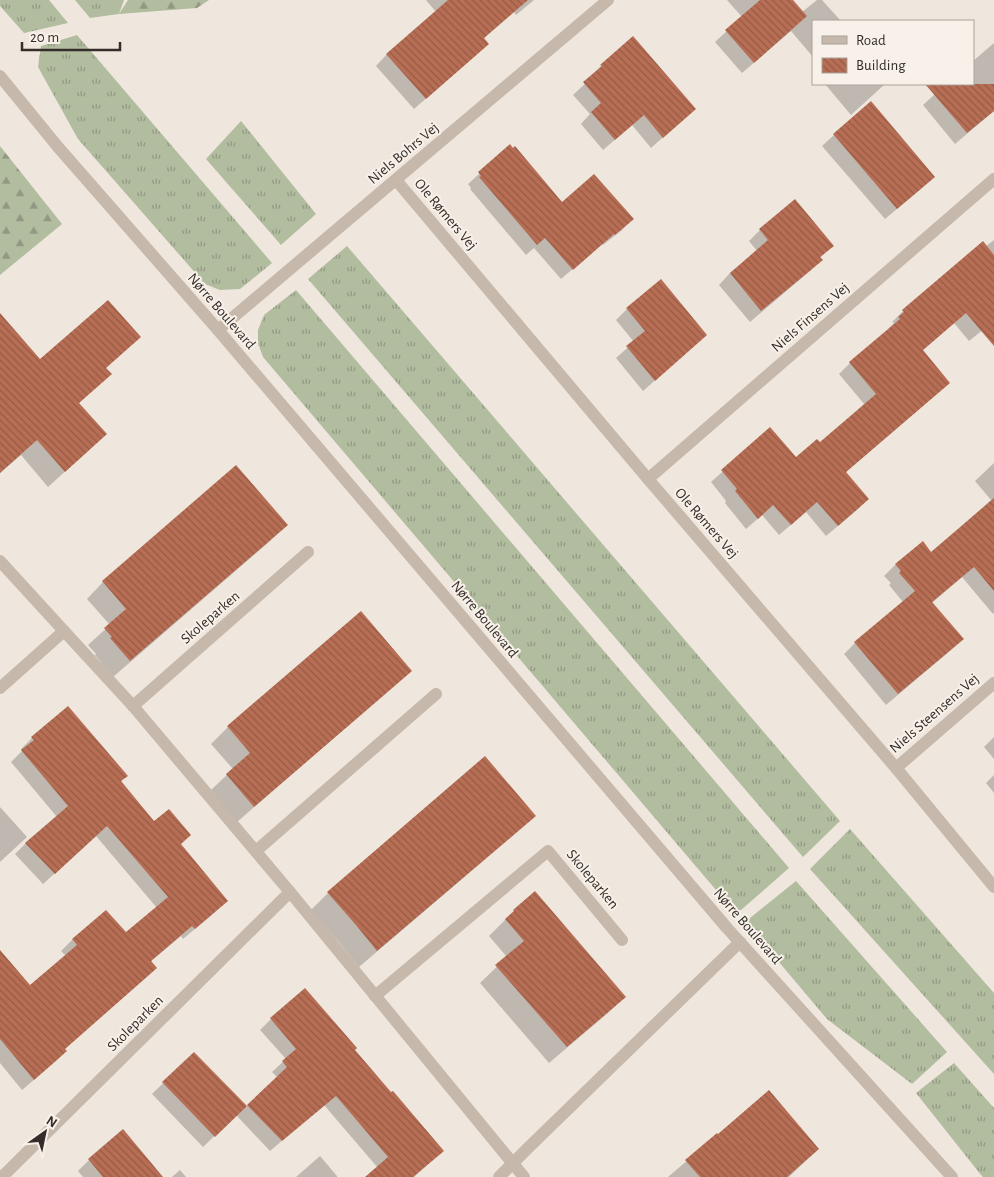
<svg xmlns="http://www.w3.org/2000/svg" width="994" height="1177" font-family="'Alegreya Sans',sans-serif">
	<defs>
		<pattern id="grass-tufts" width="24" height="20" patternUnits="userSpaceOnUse" patternTransform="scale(1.25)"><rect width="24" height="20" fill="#b2bc9f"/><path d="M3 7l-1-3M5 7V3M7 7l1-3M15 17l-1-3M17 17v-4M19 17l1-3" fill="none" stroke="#929982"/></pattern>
		<pattern id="forest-firs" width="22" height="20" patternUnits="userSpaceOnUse" patternTransform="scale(1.25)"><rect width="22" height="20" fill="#b2bc9f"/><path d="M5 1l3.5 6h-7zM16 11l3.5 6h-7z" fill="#929982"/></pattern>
		<pattern id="building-back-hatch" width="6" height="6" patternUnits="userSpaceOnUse" patternTransform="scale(1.25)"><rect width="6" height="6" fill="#b76e54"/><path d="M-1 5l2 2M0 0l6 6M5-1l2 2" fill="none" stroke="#965b46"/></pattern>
	</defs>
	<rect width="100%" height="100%" fill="#efe7dd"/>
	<g fill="url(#grass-tufts)">
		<polygon points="0,0 49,0 68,23 24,33 0,6"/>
		<polygon points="75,0 124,0 119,14 90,18"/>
		<polygon points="77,35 272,263 240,289 220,290 205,284 78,139 38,67 41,46"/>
		<polygon points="241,121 316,214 281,245 206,159"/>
		<polygon points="347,246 840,821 803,857 308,279"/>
		<polygon points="296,290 789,868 741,910 733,910 263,357 258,343 258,330 264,315"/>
		<polygon points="850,829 994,993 994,1074 810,869"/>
		<polygon points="796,881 947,1052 912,1084 827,1019 745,922"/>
		<polygon points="954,1063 994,1108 994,1177 983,1177 981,1175 916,1093"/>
	</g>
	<g fill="url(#forest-firs)">
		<polygon points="128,0 209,0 197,8 119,14"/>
		<polygon points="0,146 62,224 0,275"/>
	</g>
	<g fill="#0003">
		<polygon points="426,0 534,0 516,15 514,12 483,39 476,55 414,109 376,66 387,54 436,12"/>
		<polygon points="727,0 792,0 802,12 817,0 822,0 841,21 813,21 813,57 791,31 742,73 715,42 742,17"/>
		<polygon points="633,38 695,109 651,148 632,125 603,150 581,124 590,114 573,95 591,78 590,77 601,66"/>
		<polygon points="994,43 994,111 955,144 923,105 946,84 973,84 973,61"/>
		<polygon points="825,84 885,84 851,115"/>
		<polygon points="871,103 922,188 885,219 822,146 834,135"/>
		<polygon points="510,146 562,203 632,219 622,230 603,245 602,244 561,279 534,248 526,255 470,189 471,188 468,184"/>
		<polygon points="795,201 832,246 820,258 821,260 810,271 750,322 719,285 730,273 757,251 749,241 760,230"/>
		<polygon points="994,240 994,321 969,341 954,323 922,351 937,393 845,473 868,499 857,510 826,536 806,512 779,535 762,515 746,529 725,503 726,501 711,482 770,429 795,458 820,444 865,405 839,374 850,363 889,330 888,329 894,323 892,322 903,311"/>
		<polygon points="627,309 694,346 643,391 616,358 634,342 616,320"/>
		<polygon points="0,315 40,361 105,368 110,374 78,404 105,434 89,450 48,487 21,455 0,473"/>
		<polygon points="994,463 994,613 993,614 962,577 932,603 951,650 886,705 844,654 855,643 903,602 889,585 891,583 884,576 895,565 923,543 931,554 991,500 975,481"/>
		<polygon points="286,525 269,542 113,677 95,655 96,654 88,645 110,625 87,599 103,582"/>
		<polygon points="361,613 410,671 393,687 237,822 210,791 233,769 211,744 228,727"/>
		<polygon points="68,707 120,782 154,823 180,845 215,912 183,939 181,936 150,962 155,968 144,979 64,1049 66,1051 55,1062 22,1090 0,1063 0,1000 30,987 66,956 61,951 72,940 106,911 126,934 157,908 96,836 43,884 15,854 26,843 57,817 11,762 22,751 21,749 32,738"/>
		<polygon points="994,737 994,759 984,747"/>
		<polygon points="485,758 534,816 517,832 359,967 339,942 311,910 328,893"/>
		<polygon points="994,775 994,793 986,783"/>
		<polygon points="0,807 27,837 0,862"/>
		<polygon points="514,911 624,997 608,1013 549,1063 480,983 507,957 489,936"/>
		<polygon points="305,990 353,1050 442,1151 414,1177 369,1177 378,1168 324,1105 270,1151 236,1115 203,1147 152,1094 194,1053 246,1107 278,1078 272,1072 286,1059 260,1030 271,1019"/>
		<polygon points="717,1135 818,1149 789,1177 668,1177"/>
		<polygon points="320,1156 337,1176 337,1177 296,1177"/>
		<polygon points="89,1160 161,1177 83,1177 78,1171"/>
		<polygon points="180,1170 186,1177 172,1177"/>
	</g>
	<g fill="url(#building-back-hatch)">
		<polygon points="448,0 528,0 484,38 489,44 426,99 386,54"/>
		<polygon points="760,0 793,0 807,16 754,63 725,30"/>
		<polygon points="633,36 696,109 663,138 644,115 615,140 591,112 601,103 583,82 602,66 600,65"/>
		<polygon points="925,84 994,84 994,111 967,133"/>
		<polygon points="871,101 935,177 897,209 833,134"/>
		<polygon points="510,144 513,148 515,146 562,202 594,174 634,219 615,235 614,234 573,270 545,238 537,245 479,177 481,176 478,172"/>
		<polygon points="795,199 834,246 820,257 823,260 761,311 730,273 768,240 759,229"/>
		<polygon points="983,241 994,255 994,346 966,313 923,350 950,383 846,472 869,499 838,526 817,502 791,525 773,505 758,519 735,491 737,489 721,470 770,427 796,457 817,439 820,442 876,394 849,362 900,319 898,317 904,312 902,310"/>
		<polygon points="661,279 707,335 655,381 626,346 645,331 626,308"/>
		<polygon points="108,300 141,337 106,368 112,374 79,403 107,434 65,472 37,440 0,473 0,313 40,359"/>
		<polygon points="236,465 288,525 130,661 110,638 112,637 104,628 126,609 102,581"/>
		<polygon points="994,498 994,591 974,567 932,602 964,639 898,694 854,642 915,591 899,573 901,571 895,564 923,541 931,552"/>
		<polygon points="361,611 412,671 254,807 226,774 250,753 227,726"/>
		<polygon points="68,706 128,776 121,781 154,821 169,809 191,835 181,844 228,901 195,929 192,926 151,961 157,968 65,1049 67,1051 34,1080 0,1039 0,950 30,985 77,945 72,939 106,910 126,932 168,897 107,826 55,874 25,843 68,806 21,750 34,740 31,737"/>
		<polygon points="485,756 536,816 377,951 356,925 327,892"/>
		<polygon points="535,891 626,997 567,1047 495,965 524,941 505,919 514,911 513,910"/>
		<polygon points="305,988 357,1048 355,1050 391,1092 393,1091 444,1151 413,1177 365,1177 388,1157 336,1096 282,1141 247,1105 287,1067 282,1061 296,1049 270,1018"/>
		<polygon points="194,1052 247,1106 215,1137 162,1082"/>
		<polygon points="769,1090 819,1149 787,1177 700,1177 685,1160 717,1133 718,1134"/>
		<polygon points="123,1129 163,1177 103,1177 88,1159"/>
	</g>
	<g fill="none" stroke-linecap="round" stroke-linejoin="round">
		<g stroke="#c6b8ab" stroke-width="12">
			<polyline points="0,76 58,147 218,330 727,928 952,1177"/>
			<polyline points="396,180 648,479 896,768 994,887"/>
			<polyline points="218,330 608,0"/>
			<polyline points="648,479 994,179"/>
			<polyline points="0,561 64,631"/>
			<polyline points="0,688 64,631 133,706 290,892 524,1177"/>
			<polyline points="133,706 308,552"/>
			<polyline points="896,768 994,683"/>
			<polyline points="256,851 436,694"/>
			<polyline points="375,996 548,851 622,940"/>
			<polyline points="2,1177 290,892"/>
			<polyline points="499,1177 529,1147 740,942"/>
		</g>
	</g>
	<g text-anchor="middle" stroke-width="4" stroke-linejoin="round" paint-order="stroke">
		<g font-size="15" fill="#342d29" stroke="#f7f1e9">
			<text transform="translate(403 153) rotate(-40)" y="5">Niels Bohrs Vej</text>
			<text transform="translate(446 214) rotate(50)" y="5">Ole Rømers Vej</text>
			<text transform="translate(222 311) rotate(49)" y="5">Nørre Boulevard</text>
			<text transform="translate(810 317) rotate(-41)" y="5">Niels Finsens Vej</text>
			<text transform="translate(707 523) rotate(49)" y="5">Ole Rømers Vej</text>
			<text transform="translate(210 617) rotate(-41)" y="5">Skoleparken</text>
			<text transform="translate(485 619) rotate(50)" y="5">Nørre Boulevard</text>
			<text transform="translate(934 713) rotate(-41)" y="5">Niels Steensens Vej</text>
			<text transform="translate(593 879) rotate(50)" y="5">Skoleparken</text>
			<text transform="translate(748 926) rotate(49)" y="5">Nørre Boulevard</text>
			<text transform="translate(135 1023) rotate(-45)" y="5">Skoleparken</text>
		</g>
	</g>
	<rect x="812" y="20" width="162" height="65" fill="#f7f1e9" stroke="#a9a39c"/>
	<rect x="822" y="36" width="25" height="8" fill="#c6b8ab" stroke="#a9a39c"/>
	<text x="856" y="45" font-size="15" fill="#342d29">Road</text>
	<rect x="822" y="58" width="25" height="15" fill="url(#building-back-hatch)" stroke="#a9a39c"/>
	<text x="856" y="70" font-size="15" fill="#342d29">Building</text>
	<g transform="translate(45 1132) rotate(33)" stroke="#f7f1e9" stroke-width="4" paint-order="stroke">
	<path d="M0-4L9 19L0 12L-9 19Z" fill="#342d29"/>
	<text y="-8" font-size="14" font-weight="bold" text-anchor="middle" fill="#342d29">N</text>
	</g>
	<path d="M22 42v8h98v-8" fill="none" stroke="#342d29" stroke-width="2.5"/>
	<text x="30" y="42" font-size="15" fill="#342d29" stroke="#f7f1e9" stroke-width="4" paint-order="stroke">20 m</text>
</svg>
